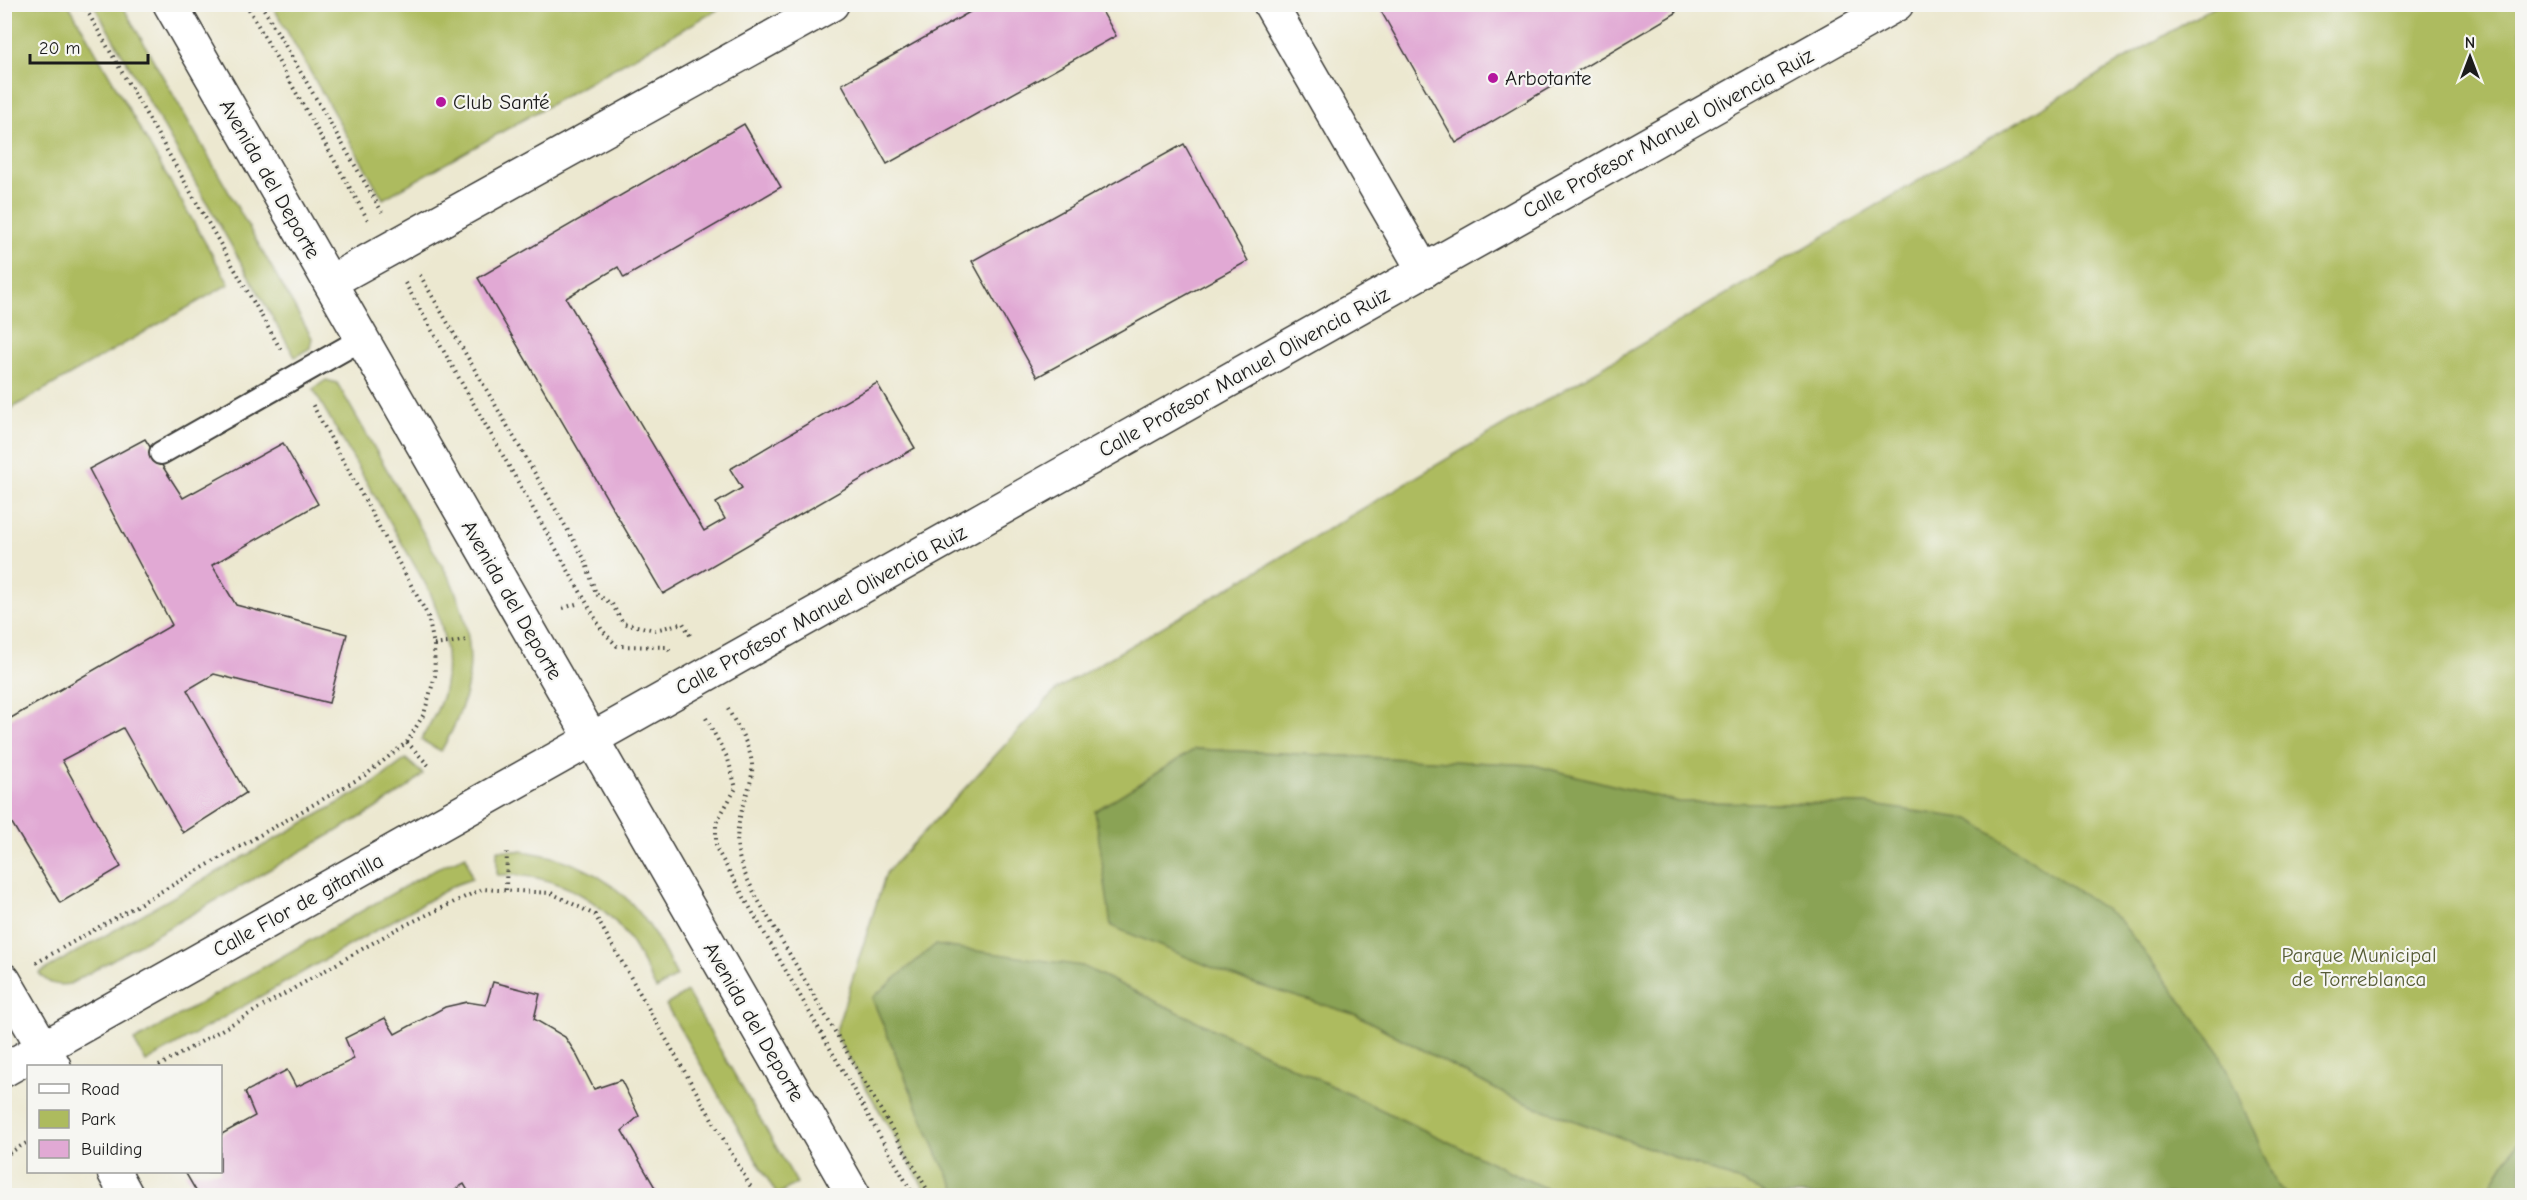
<svg xmlns="http://www.w3.org/2000/svg" width="2527" height="1200" font-family="'Comic Neue',sans-serif">
	<rect width="100%" height="100%" fill="#f6f6f2"/>
	<filter id="ink" filterUnits="userSpaceOnUse"><feTurbulence type="fractalNoise" baseFrequency=".0167" numOctaves="2"/><feDisplacementMap in="SourceGraphic" scale="12" xChannelSelector="R" yChannelSelector="G"/><feConvolveMatrix kernelMatrix="1 2 1 2 8 2 1 2 1" color-interpolation-filters="sRGB"/></filter>
	<filter id="wash" filterUnits="userSpaceOnUse"><feTurbulence type="fractalNoise" baseFrequency=".008" numOctaves="4" result="noise"/><feDisplacementMap in="SourceGraphic" scale="24" xChannelSelector="R" yChannelSelector="G"/><feGaussianBlur stdDeviation="1.35" result="paint"/><feColorMatrix in="noise" values="0 0 0 0 0 0 0 0 0 0 0 0 0 0 0 0 0 1.4 0 .05"/><feComposite in="paint" operator="in"/></filter>
	<g filter="url(#wash)">
		<rect width="100%" height="100%" fill="#ece8d0"/>
		<g fill="#adbb5e" stroke="#646c3d" stroke-width="1.5">
			<polygon points="5,4 69,5 229,284 5,412"/>
			<polygon points="94,5 122,5 312,338 310,348 295,357"/>
			<polygon points="272,5 726,5 383,199"/>
			<polygon points="2216,5 2522,5 2522,1135 2485,1195 2288,1195 1865,804 1679,802 1533,765 1195,749 1245,981 1357,1015 1512,1098 1737,1180 1769,1195 1559,1195 1082,966 872,998 938,1156 959,1195 928,1195 835,1034 886,873 1057,689"/>
			<path d="M326 380 337 383 451 581C479 645 476 692 441 751L421 740C429 725 439 710 443 694 452 659 443 624 430 592L313 389Z"/>
			<path d="M406 759 423 774 406 789 370 812 70 984C55 986 48 984 39 973L374 783Z"/>
			<path d="M497 850C555 850 610 871 645 920 658 937 667 957 677 976L656 989C647 972 639 952 627 936 596 894 549 873 497 875Z"/>
			<polygon points="466,856 472,879 455,885 146,1062 134,1041 437,868"/>
			<polygon points="687,992 797,1183 777,1195 666,1005"/>
		</g>
		<g fill="#8aa355" stroke="#536038" stroke-width="1.5">
			<polygon points="1195,749 1533,765 1679,802 1865,804 1970,819 2119,919 2216,1046 2277,1185 2288,1195 1769,1195 1737,1180 1512,1098 1357,1015 1245,981 1111,926 1095,811"/>
			<polygon points="935,945 1082,966 1559,1195 959,1195 938,1156 872,998"/>
			<polygon points="2522,1135 2522,1195 2485,1195"/>
		</g>
		<g id="blocks">
			<g fill="#e1a9d4">
				<polygon points="984,4 1098,4 1116,36 887,164 842,84"/>
				<polygon points="1377,4 1671,4 1676,13 1456,143"/>
				<polygon points="744,124 781,187 624,278 618,267 566,298 704,531 725,519 716,503 742,488 730,469 877,383 915,448 663,594 478,278"/>
				<polygon points="1184,144 1248,261 1037,377 972,261"/>
				<polygon points="145,439 183,498 283,443 318,504 212,565 236,605 347,634 329,703 214,674 187,690 246,793 183,833 123,728 62,760 121,867 60,903 4,810 4,722 172,625 89,469"/>
				<polygon points="493,982 540,994 534,1019 565,1037 576,1054 594,1089 621,1080 639,1116 622,1131 660,1196 471,1196 464,1184 444,1196 199,1196 185,1172 220,1172 220,1135 255,1116 245,1092 287,1070 296,1087 354,1059 345,1038 385,1018 395,1034 445,1007 467,1002 486,1005"/>
			</g>
		</g>
	</g>
	<g filter="url(#ink)">
		<use href="#blocks" fill-opacity="0" stroke="#3b3b37" stroke-width="1.5"/>
		<g fill="none" stroke-linecap="round" stroke-linejoin="round">
			<g stroke="#3b3b37" stroke-width="26">
				<polyline id="service" points="161,453 362,339"/>
			</g>
			<g stroke="#3b3b37" stroke-width="36">
				<g id="pedestrian">
					<polyline points="1270,4 1424,271"/>
					<polyline points="330,282 832,4"/>
				</g>
			</g>
			<g stroke="#3b3b37" stroke-width="36">
				<g id="minor">
					<polyline points="4,980 54,1066"/>
					<polyline points="114,1172 127,1196"/>
				</g>
			</g>
			<g stroke="#3b3b37" stroke-width="36">
				<g id="tertiary">
					<polyline points="170,4 854,1196"/>
					<polyline points="4,1070 1897,4"/>
				</g>
			</g>
			<g stroke="#3b3b37" stroke-width="4" stroke-dasharray="1.5 4.5" stroke-linecap="butt">
				<polyline points="83,4 281,350"/>
				<polyline points="246,4 368,220"/>
				<polyline points="261,4 382,212"/>
				<polyline points="420,275 585,560 596,594 612,604 623,623 655,630 683,623 691,637"/>
				<polyline points="405,283 602,630 617,646 667,647 671,653"/>
				<polyline points="563,608 576,604"/>
				<polyline points="434,645 469,640"/>
				<path d="M728 709C738 728 754 750 752 772 751 788 742 802 740 817 732 853 742 869 758 900L931 1196"/>
				<polyline points="706,718 728,759 736,788 716,823 716,848 914,1196"/>
				<polyline points="407,742 429,766"/>
				<polyline points="506,890 507,850"/>
				<polyline points="36,963 367,774 407,742 424,714 435,676 434,645 428,616 312,404"/>
				<polyline points="159,1066 397,929 482,889 551,893 595,915 756,1196"/>
				<polyline points="4,1156 28,1142"/>
			</g>
			<use href="#service" stroke="#fff" stroke-width="22"/>
			<use href="#pedestrian" stroke="#fff" stroke-width="33"/>
			<use href="#minor" stroke="#fff" stroke-width="33"/>
			<use href="#tertiary" stroke="#fff" stroke-width="33"/>
		</g>
	</g>
	<g fill="#b5179e" stroke="#f6f6f2" stroke-width="2">
		<circle cx="1493" cy="78" r="6"/>
		<circle cx="441" cy="102" r="6"/>
	</g>
	<g text-anchor="middle" stroke-width="4.5" stroke-linejoin="round" paint-order="stroke">
		<g font-size="21" fill="#1c1c1c" stroke="#f6f6f2" text-anchor="start">
			<text x="1505" y="85">Arbotante</text>
			<text x="453" y="109">Club Santé</text>
		</g>
		<g font-size="21" fill="#1c1c1c" stroke="#f6f6f2">
			<text transform="translate(1668 133) rotate(-29)" y="7">Calle Profesor Manuel Olivencia Ruiz</text>
			<text transform="translate(270 179) rotate(60)" y="7">Avenida del Deporte</text>
			<text transform="translate(1244 372) rotate(-29)" y="7">Calle Profesor Manuel Olivencia Ruiz</text>
			<text transform="translate(512 600) rotate(60)" y="7">Avenida del Deporte</text>
			<text transform="translate(821 610) rotate(-29)" y="7">Calle Profesor Manuel Olivencia Ruiz</text>
			<text transform="translate(298 905) rotate(-29)" y="7">Calle Flor de gitanilla</text>
			<text transform="translate(754 1022) rotate(60)" y="7">Avenida del Deporte</text>
		</g>
		<g font-size="21" fill="#565c36" stroke="#f6f6f2">
			<text x="2359" y="962">Parque Municipal<tspan x="2359" dy="24">de Torreblanca</tspan></text>
		</g>
	</g>
	<rect width="2527" height="1200" fill="none" stroke="#f6f6f2" stroke-width="24"/>
	<rect x="27" y="1065" width="195" height="108" fill="#f6f6f2" stroke="#9f9f9c" stroke-width="1.5"/>
	<rect x="39" y="1084" width="30" height="9" fill="#ffffff" stroke="#9f9f9c" stroke-width="1.5"/>
	<text x="81" y="1095" font-size="18" fill="#1c1c1c">Road</text>
	<rect x="39" y="1110" width="30" height="18" fill="#adbb5e" stroke="#9f9f9c" stroke-width="1.5"/>
	<text x="81" y="1125" font-size="18" fill="#1c1c1c">Park</text>
	<rect x="39" y="1140" width="30" height="18" fill="#e1a9d4" stroke="#9f9f9c" stroke-width="1.5"/>
	<text x="81" y="1155" font-size="18" fill="#1c1c1c">Building</text>
	<g transform="translate(2470 57)" stroke="#f6f6f2" stroke-width="4.5" paint-order="stroke">
	<path d="M0-4.5L10 22L0 15L-10 22Z" fill="#1c1c1c"/>
	<text y="-9" font-size="16" font-weight="bold" text-anchor="middle" fill="#1c1c1c">N</text>
	</g>
	<path d="M30 54v9h118v-9" fill="none" stroke="#1c1c1c" stroke-width="3"/>
	<text x="39" y="54" font-size="18" fill="#1c1c1c" stroke="#f6f6f2" stroke-width="4.5" paint-order="stroke">20 m</text>
</svg>
